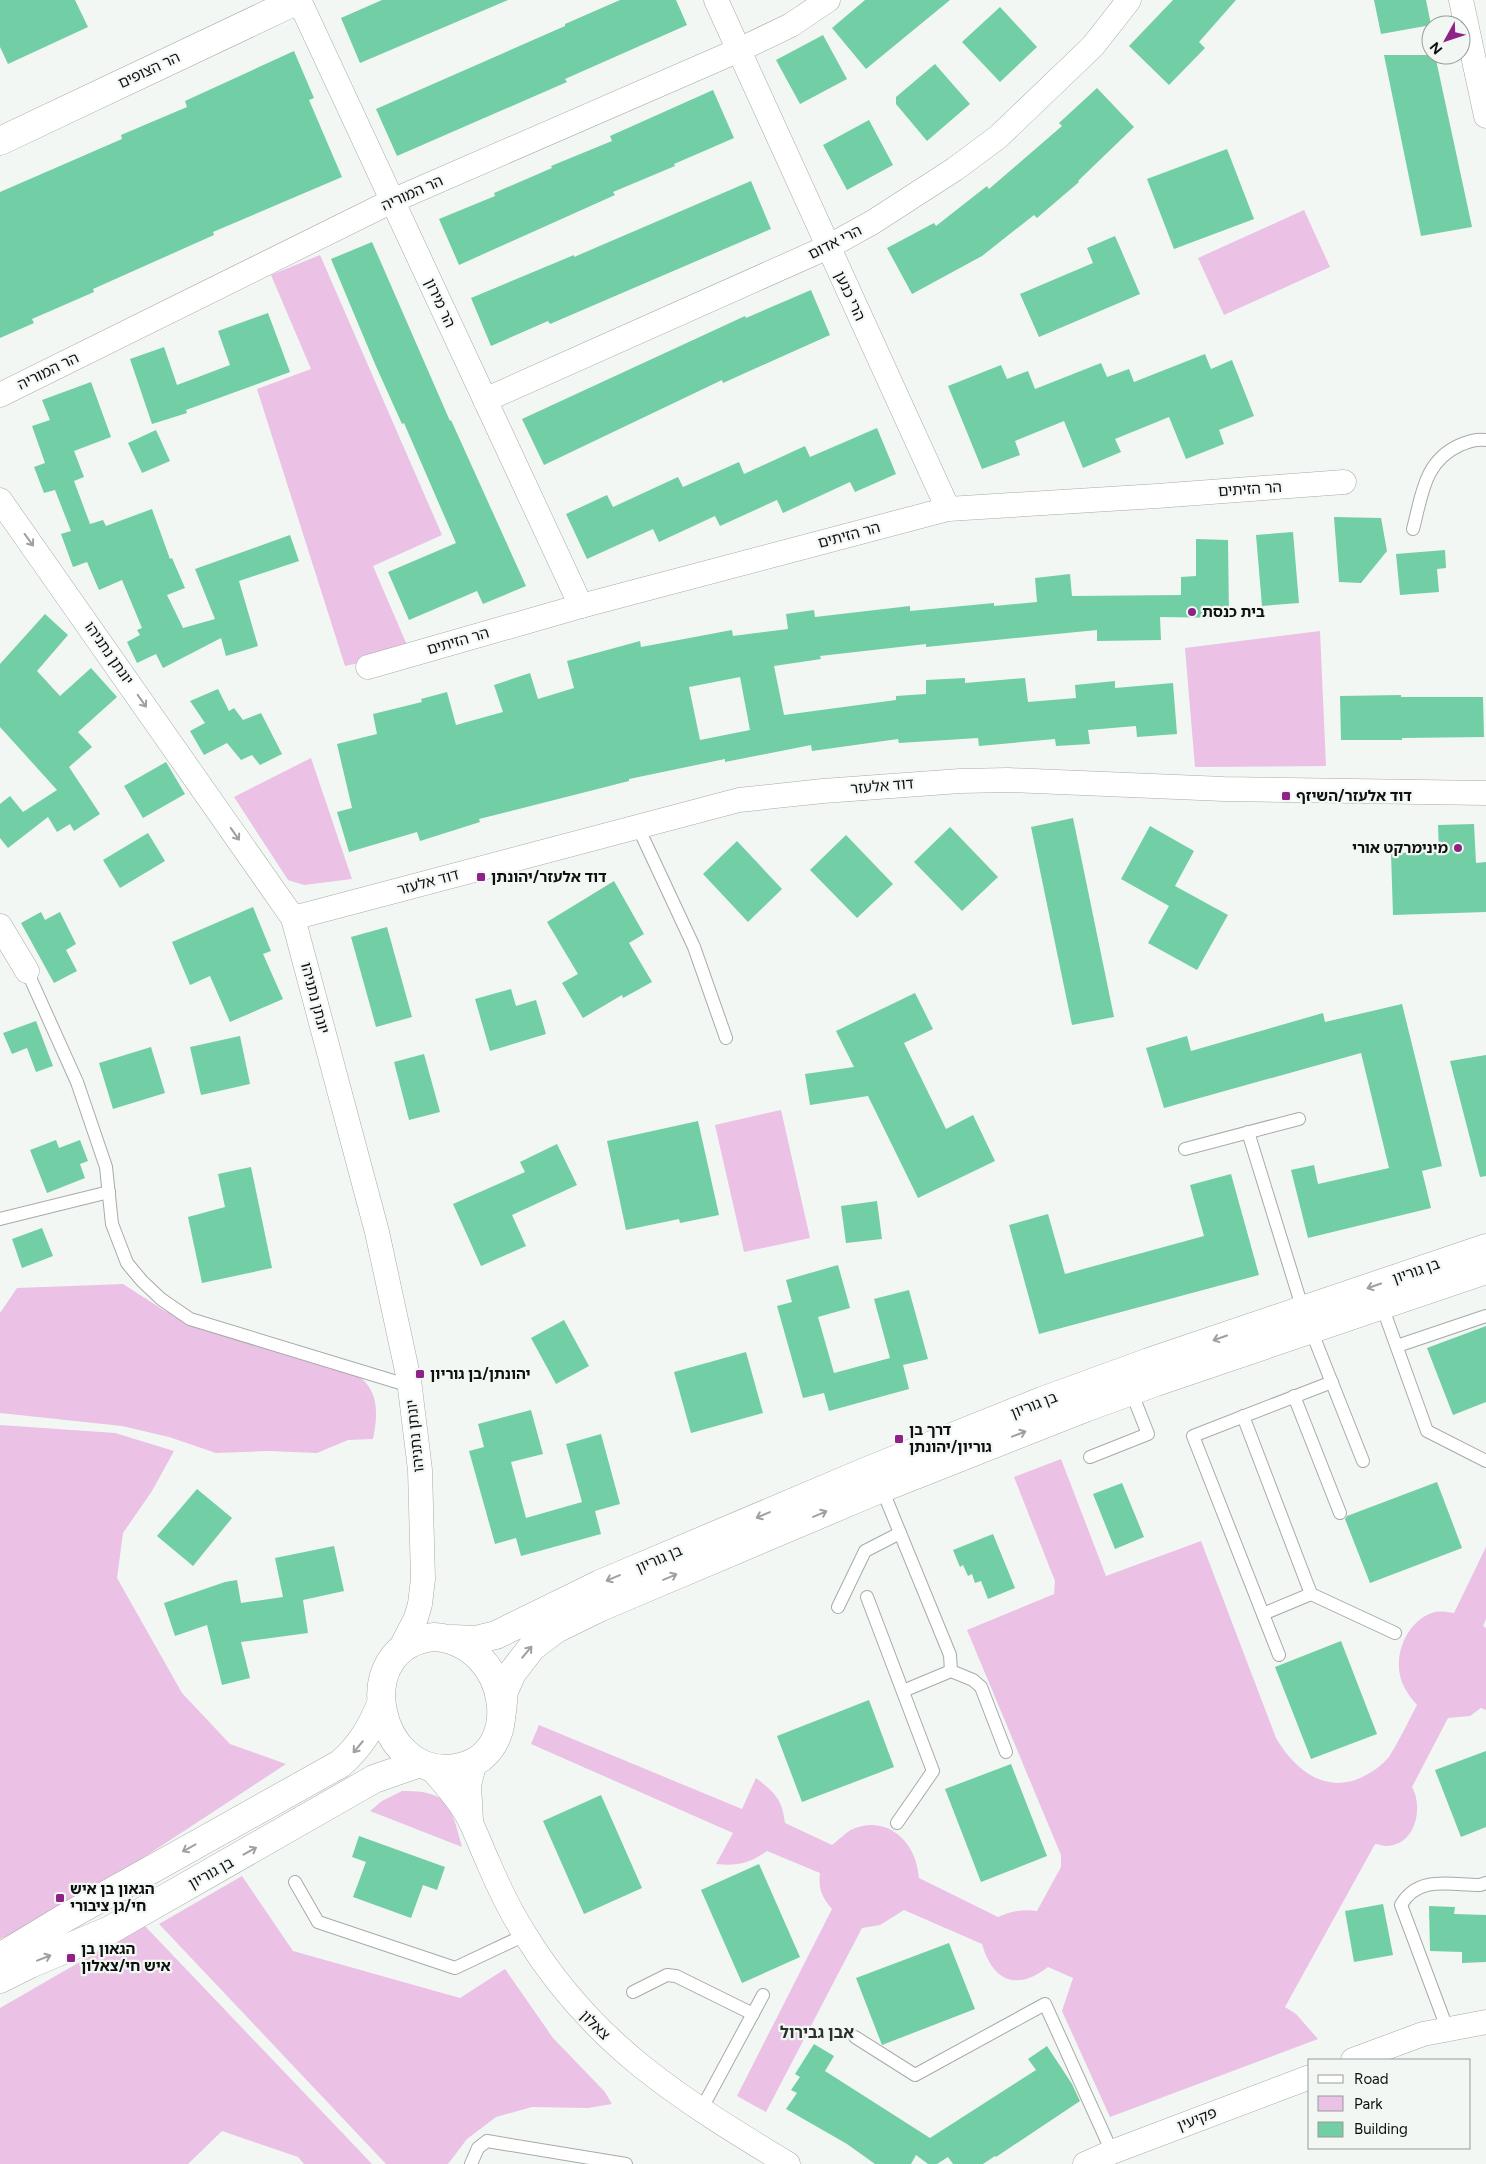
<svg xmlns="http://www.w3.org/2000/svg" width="1486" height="2164" font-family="Figtree,'Noto Sans Hebrew',sans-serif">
	<rect width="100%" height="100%" fill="#f2f7f4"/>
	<g fill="#ebc1e5">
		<polygon points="1304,210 1330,267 1224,315 1198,258"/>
		<polygon points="320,255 442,535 373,566 410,652 345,666 257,389 311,369 271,275"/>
		<polygon points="1320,631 1326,766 1195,767 1185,648"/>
		<polygon points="311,758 352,879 304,885 288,880 234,797"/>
		<polygon points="781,1110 810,1238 744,1252 715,1125"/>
		<path d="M123 1284 165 1311 354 1373C380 1389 378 1413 373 1439L348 1440 317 1453 269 1451 216 1453 169 1437 122 1426 0 1413V1313L17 1288Z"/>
		<polygon points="0,1425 115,1433 174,1451 152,1491 123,1533 117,1578 182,1693 230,1744 286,1764 56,1915 0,1939"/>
		<path d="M1061 1459 1106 1576 1201 1541 1276 1738C1296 1772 1329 1797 1368 1774 1375 1770 1383 1764 1389 1757 1399 1741 1408 1722 1417 1705 1410 1697 1404 1689 1401 1679 1393 1654 1408 1619 1435 1612 1441 1611 1448 1612 1454 1613L1486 1547V1619L1483 1626 1486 1628V1710L1481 1708 1470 1716 1448 1718 1412 1787C1424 1808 1415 1846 1386 1846 1383 1846 1378 1844 1375 1844L1285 2007 1296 2014 1318 2039 1110 2117 1062 2011 1073 1978 1048 1967C1017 1991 993 1982 982 1944L904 1910 880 1925 862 1928 766 2112 737 2096 832 1909C822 1897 818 1889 820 1873L767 1851C749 1864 737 1866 716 1864L733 1833 531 1744 539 1725 742 1809 756 1778C775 1793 782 1799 785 1823L832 1845C839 1840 846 1832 853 1829 880 1817 906 1833 915 1859 917 1865 918 1872 919 1878L998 1917C1012 1911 1022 1909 1037 1911L1061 1867V1855L967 1630 1054 1594 1055 1581 1014 1477Z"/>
		<path d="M402 1791C449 1790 451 1806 462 1847L370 1811 382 1801Z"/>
		<polygon points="242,1876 293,1951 460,1998 505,1969 553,2038 605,2092 612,2104 588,2108 532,2107 496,2117 467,2139 448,2164 386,2164 159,1924"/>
		<polygon points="144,1925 372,2164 304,2164 298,2157 222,2131 188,2164 0,2164 0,2008"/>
	</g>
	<g fill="#72cea4" fill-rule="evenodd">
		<polygon points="0,0 75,0 88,27 8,64 0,47"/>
		<polygon points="382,0 508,0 360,63 341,18"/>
		<polygon points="620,0 676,0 687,25 565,79 567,82 397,156 376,109 565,26 565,24"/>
		<polygon points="865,0 950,0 866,69 832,28"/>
		<polygon points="1173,0 1236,0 1199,42 1205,48 1169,85 1129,46"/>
		<polygon points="1374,0 1426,0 1431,25 1381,34"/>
		<polygon points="1000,7 1037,47 1000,82 962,42"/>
		<polygon points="823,35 847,79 800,104 776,60"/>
		<polygon points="294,51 314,98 309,100 342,177 213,232 214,235 93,289 94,292 32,319 34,323 0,338 0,192 122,139 121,135 187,107 185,101"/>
		<polygon points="1384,55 1435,55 1472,227 1421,236"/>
		<polygon points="935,64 970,104 927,141 896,104 896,97"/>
		<polygon points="1097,88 1134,127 1078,181 1079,182 1037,218 1034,215 982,256 912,294 887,248 934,223 936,226 987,186 989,189 1062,126 1059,123"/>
		<polygon points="713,90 734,138 674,164 675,166 613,192 615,195 459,265 439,219 495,196 494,193 552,168 551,166 612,141 610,136"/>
		<polygon points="869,120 893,165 847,190 823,145"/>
		<polygon points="1227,149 1254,219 1174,249 1147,179"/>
		<polygon points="751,181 771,229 550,324 548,321 491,346 471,298 574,255 574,257"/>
		<polygon points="1115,236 1140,294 1039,337 1020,294 1093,263 1087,248"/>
		<polygon points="372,242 450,421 451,420 526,586 483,604 477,591 409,620 388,572 456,543 404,423 402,424 375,364 331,259"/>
		<polygon points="811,290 830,335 723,383 722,380 544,465 522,419 745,316 746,318"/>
		<polygon points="268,313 290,372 186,410 187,413 152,424 130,359 164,347 177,385 230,365 218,331"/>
		<polygon points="1205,354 1211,369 1232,360 1254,416 1219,430 1224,444 1186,459 1169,417 1115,439 1121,452 1083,468 1064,421 1015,441 1020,455 982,469 948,386 1001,365 1007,379 1028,371 1035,389 1101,363 1107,377 1129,369 1134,382"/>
		<polygon points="91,382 111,437 74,451 84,477 74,481 90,524 103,520 106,526 152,509 170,559 172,558 185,588 167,595 183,628 215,619 195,569 290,535 299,561 239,581 258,646 226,656 221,638 163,668 156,654 137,663 127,642 140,635 137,630 142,628 122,580 99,590 87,562 73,567 61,534 71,531 55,490 44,493 34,467 45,463 32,426 50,420 42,400"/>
		<polygon points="877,428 896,474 855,492 850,482 783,513 777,500 720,526 715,516 659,542 653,529 587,559 566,514 607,495 613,507 678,477 683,487 739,462 744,474 805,446 810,457"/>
		<polygon points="156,430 170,461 142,473 128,443"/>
		<polygon points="1334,517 1381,518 1387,551 1361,583 1339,582"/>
		<polygon points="1293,532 1299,603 1262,606 1256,535"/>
		<path d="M1196 539 1228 540 1229 618 1160 617 1161 640 1097 641V630L926 647V644L820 656 821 659 774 666 784 715 896 700V696L926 694V680L965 678V683L1025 678 1028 702 1076 698 1075 685 1115 681V688L1173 683 1177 734 1137 737 1136 726 1088 730 1090 744 1056 746 1055 739 979 746 978 738 899 743 898 739 812 751 811 745 725 762V759L629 779V781L479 819 480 822 420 841 417 832 349 852 337 812 352 808 337 744 377 734 373 714 422 702 421 699 447 692 456 725 503 712 494 685 530 673 538 699 574 688 567 661 640 641 641 647 732 630 733 636 788 629 786 614 814 610 815 617 910 606V611L994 603V606L1037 602 1035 578 1070 574 1072 596 1181 595V577L1196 576ZM740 677 750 730 700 740 689 687Z"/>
		<polygon points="1445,550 1446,568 1437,569 1439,592 1400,595 1396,554"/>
		<polygon points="45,614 68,635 37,671 60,696 91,668 117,697 78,732 92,747 69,767 100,814 74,831 70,824 57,832 48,817 8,848 0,838 0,804 10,796 23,812 57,790 0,727 0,664"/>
		<polygon points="218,689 229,711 234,708 243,720 261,713 282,754 260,765 252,755 241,760 227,743 204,755 190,731 205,723 190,701"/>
		<polygon points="1401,695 1401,697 1483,697 1484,737 1402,738 1402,740 1341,740 1340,696"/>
		<polygon points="166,762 185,794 143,818 124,786"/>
		<polygon points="1073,818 1114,1017 1072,1025 1031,827"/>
		<polygon points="1474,824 1476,863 1486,862 1486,912 1393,915 1391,853 1439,852 1438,825"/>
		<polygon points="1150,826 1194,851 1175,886 1228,915 1197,970 1148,943 1169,906 1121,879"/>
		<polygon points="950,827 998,877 962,911 914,862"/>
		<polygon points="148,833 165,861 120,888 103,860"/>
		<polygon points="846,835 893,884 857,918 810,870"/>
		<polygon points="737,841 782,889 748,922 703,874"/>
		<polygon points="614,881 644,934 629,943 652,982 623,998 622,995 583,1018 562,983 578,974 547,922"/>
		<polygon points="253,907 271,951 263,954 283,999 230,1022 210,976 190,985 172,942"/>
		<polygon points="41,912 45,920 60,912 76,944 66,950 77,971 54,983 21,923"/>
		<polygon points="387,927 412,1017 376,1027 351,937"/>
		<polygon points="511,989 516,1006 536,1000 546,1034 490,1051 475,999"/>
		<polygon points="915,993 933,1029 904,1043 946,1129 973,1115 995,1161 918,1198 868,1096 810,1105 805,1074 854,1067 836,1031"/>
		<polygon points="1402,1004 1442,1166 1422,1171 1431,1208 1308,1238 1291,1170 1314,1165 1318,1184 1389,1168 1361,1053 1164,1108 1146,1048 1187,1036 1191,1051 1323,1013 1325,1022"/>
		<polygon points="36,1021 53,1066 36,1072 27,1048 12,1054 3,1033"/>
		<polygon points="240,1036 250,1084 201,1095 190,1047"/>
		<polygon points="151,1047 165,1093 113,1109 99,1063"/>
		<polygon points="424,1054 440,1112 409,1120 394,1062"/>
		<polygon points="1486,1055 1486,1176 1480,1177 1450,1061"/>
		<polygon points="698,1121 719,1215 680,1223 679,1219 626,1230 607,1141"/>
		<polygon points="56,1140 59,1148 80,1140 88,1161 80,1164 85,1178 47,1193 30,1150"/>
		<polygon points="557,1144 577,1185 512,1215 526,1246 481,1266 453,1204 525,1172 520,1162"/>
		<polygon points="251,1167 272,1268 202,1283 188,1217 225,1207 218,1174"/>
		<polygon points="1231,1174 1259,1275 1039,1334 1009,1225 1048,1214 1065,1274 1204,1236 1190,1185"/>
		<polygon points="877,1201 882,1239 846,1243 841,1206"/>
		<polygon points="42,1228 53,1256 22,1268 12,1239"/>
		<polygon points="838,1265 850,1308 818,1317 834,1373 890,1358 874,1299 909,1290 928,1359 903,1365 909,1389 829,1411 824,1393 803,1398 777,1306 792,1302 786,1280"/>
		<polygon points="564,1320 589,1366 556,1384 531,1338"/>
		<polygon points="1486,1326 1486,1402 1453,1415 1427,1348"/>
		<polygon points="746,1352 763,1413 691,1433 674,1372"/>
		<polygon points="531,1410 543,1454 511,1462 526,1518 582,1502 566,1444 601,1434 620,1504 595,1511 601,1534 521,1556 516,1538 495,1544 469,1451 484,1447 478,1424"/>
		<polygon points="1437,1482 1462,1548 1370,1583 1345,1519 1347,1516"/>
		<polygon points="1122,1483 1144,1537 1115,1549 1093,1494"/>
		<polygon points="197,1489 232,1518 193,1566 157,1536"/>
		<polygon points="993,1534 1015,1588 988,1599 981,1581 975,1583 972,1574 968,1576 963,1565 960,1567 953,1550"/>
		<polygon points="334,1546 344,1591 303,1600 308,1633 241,1642 250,1678 222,1685 207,1625 175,1636 164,1603 225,1582 237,1580 241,1603 283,1597 275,1558"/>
		<polygon points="1341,1641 1377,1734 1311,1759 1275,1667"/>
		<polygon points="869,1700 894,1767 802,1802 777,1736"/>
		<polygon points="1486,1751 1486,1827 1461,1837 1435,1770"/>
		<polygon points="1011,1764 1047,1856 981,1882 945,1789"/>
		<polygon points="601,1795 642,1888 584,1914 543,1821"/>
		<polygon points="359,1836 445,1867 437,1890 423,1885 411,1918 353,1897 366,1862 352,1857"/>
		<polygon points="759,1864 800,1957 742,1983 701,1890"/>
		<polygon points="1383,1904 1393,1955 1354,1962 1345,1911"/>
		<polygon points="1429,1906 1455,1907 1454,1914 1486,1915 1486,1962 1462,1963 1462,1952 1430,1951"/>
		<polygon points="949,1943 975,2009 882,2045 856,1978"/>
		<polygon points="814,2044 834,2056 825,2071 930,2138 1036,2070 1028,2059 1047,2046 1072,2084 1080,2101 996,2157 995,2156 983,2164 953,2164 948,2157 937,2164 928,2164 916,2155 911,2164 875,2164 847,2144 786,2109 797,2093 791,2090 800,2077 795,2074"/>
	</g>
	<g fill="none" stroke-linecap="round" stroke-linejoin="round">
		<g stroke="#a6aba8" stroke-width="14">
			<g id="service">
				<path d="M1413 529C1422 495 1424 461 1460 445 1470 441 1476 439 1486 440"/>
				<polyline points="638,827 694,947 726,1038"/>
				<polyline points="27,971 77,1082 106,1167 112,1224 127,1263 142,1281 161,1299 190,1319 410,1386"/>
				<polyline points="1248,1132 1303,1310"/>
				<polyline points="1185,1149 1299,1119"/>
				<polyline points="0,1219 109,1192"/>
				<polyline points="1382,1306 1427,1431 1486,1461"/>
				<polyline points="1311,1330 1363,1461"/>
				<polyline points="1397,1346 1486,1316"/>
				<polyline points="1294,1396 1340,1513"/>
				<polyline points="1243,1416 1311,1594"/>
				<polyline points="1090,1457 1148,1434 1131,1391"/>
				<polyline points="882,1489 950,1655 951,1671"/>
				<polyline points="867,1597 933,1771 897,1823"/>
				<polyline points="838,1607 865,1551 900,1533"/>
				<polyline points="1263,1614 1311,1594 1395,1633"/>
				<polyline points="1279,1655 1193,1436 1332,1382"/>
				<polyline points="903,1691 951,1671 973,1680 981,1687 1006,1752"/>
				<polyline points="295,1882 318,1922 455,1968 525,1935"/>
				<polyline points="633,1992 667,1975 676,1976 753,2014"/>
				<path d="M1447 2028 1401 1905C1418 1875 1450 1885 1480 1885L1486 1883"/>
				<polyline points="855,2037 915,2075 1045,2004 1112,2152"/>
				<polyline points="701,2110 763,1995"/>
				<polyline points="471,2164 478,2148 487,2141 626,2164"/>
			</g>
		</g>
		<g stroke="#a6aba8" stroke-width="25">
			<g id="minor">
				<polyline points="299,0 581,606"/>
				<polyline points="716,0 948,509"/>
				<polyline points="1461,0 1486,116"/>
				<polyline points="0,395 392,201 739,50 791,25 828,0"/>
				<polyline points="485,400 828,247 873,222 955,169 998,137 1093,46 1129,0"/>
				<polyline points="0,500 293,918 377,1232 409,1380 420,1470 423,1579 420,1604 416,1618 399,1651"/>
				<polyline points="368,667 581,606 948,509 1157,496 1344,482"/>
				<polyline points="293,918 739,800 823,791 960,781 1008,780 1224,789 1486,793"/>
				<polyline points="0,926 27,971"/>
				<path d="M429 1766C443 1783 458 1798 468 1817 476 1832 481 1847 488 1862 499 1888 511 1913 526 1936 594 2046 681 2099 788 2164"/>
				<polyline points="471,1821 469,1785 475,1761"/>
				<polyline points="1353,2060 1423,2034 1486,2022"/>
				<polyline points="1085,2164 1112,2152 1310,2077"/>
			</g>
		</g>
		<g stroke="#a6aba8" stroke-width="29">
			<g id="tertiary">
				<polyline points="0,141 298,0"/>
				<path d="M434 1637C511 1642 527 1758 455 1768 376 1780 348 1645 434 1637Z"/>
				<polyline points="453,1639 475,1640 496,1635 600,1584 867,1471 1042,1401 1149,1362 1486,1248"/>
				<polyline points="502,1712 504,1691 512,1673 532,1647 556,1629 601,1607 875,1491 1085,1408 1156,1382 1486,1270"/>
				<path d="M0 1957 63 1919 340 1764C360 1747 371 1728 381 1704"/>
				<polyline points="0,1979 30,1964 110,1930 374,1779 420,1763"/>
			</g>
		</g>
		<use href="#service" stroke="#fff" stroke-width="12"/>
		<use href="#minor" stroke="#fff" stroke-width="24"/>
		<use href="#tertiary" stroke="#fff" stroke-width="28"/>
	</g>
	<defs><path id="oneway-shaft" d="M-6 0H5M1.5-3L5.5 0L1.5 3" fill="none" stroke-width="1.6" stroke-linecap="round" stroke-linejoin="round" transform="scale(1.25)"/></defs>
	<g stroke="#9fa09f">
		<use href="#oneway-shaft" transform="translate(29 540) rotate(54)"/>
		<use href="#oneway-shaft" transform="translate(142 701) rotate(55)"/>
		<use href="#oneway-shaft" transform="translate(235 834) rotate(55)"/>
		<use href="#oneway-shaft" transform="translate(1374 1286) rotate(161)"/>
		<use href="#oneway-shaft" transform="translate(1220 1338) rotate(161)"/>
		<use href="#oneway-shaft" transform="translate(1019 1434) rotate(-21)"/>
		<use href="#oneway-shaft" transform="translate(820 1514) rotate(-23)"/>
		<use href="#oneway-shaft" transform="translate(763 1515) rotate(157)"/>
		<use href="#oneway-shaft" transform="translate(670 1577) rotate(-23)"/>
		<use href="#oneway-shaft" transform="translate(613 1578) rotate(157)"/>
		<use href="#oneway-shaft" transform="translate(527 1652) rotate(-50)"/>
		<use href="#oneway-shaft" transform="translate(358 1747) rotate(130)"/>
		<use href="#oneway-shaft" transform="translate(189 1848) rotate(151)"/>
		<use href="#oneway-shaft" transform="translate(250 1851) rotate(-29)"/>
		<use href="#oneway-shaft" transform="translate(44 1958) rotate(-21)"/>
	</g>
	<g fill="#8e2286" stroke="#f2f7f4" stroke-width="2">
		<circle cx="1192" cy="612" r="5"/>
		<rect x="1281" y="791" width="10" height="10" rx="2.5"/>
		<circle cx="1458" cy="848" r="5"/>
		<rect x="476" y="872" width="10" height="10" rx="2.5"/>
		<rect x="415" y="1369" width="10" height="10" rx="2.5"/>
		<rect x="894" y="1434" width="10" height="10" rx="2.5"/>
		<rect x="55" y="1893" width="10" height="10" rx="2.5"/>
		<rect x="66" y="1953" width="10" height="10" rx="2.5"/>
	</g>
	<g text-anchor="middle" stroke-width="4.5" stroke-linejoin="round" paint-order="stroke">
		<g font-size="15" fill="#0f1110" stroke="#f2f7f4">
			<text transform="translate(149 70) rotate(-25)" y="5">הר הצופים</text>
			<text transform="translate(412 193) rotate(-24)" y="5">הר המוריה</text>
			<text transform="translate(835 242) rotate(-27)" y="5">הרי אדום</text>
			<text transform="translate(850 296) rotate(65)" y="5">הרי כנען</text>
			<text transform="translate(440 303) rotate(65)" y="5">הר מירון</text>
			<text transform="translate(48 371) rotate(-26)" y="5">הר המוריה</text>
			<text transform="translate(1250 489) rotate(-4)" y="5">הר הזיתים</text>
			<text transform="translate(849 535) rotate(-15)" y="5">הר הזיתים</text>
			<text transform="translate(458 641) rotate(-16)" y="5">הר הזיתים</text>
			<text transform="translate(109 653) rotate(55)" y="5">יונתן נתניהו</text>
			<text transform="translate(882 786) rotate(-5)" y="5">דוד אלעזר</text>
			<text transform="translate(428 882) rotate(-15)" y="5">דוד אלעזר</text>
			<text transform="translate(315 998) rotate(75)" y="5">יונתן נתניהו</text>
			<text transform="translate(1416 1271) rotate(-19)" y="5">בן גוריון</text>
			<text transform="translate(1034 1405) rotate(-21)" y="5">בן גוריון</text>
			<text transform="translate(415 1436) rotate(-96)" y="5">יונתן נתניהו</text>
			<text transform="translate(659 1559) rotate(-23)" y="5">בן גוריון</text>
			<text transform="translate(211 1873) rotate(-29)" y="5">בן גוריון</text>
			<text transform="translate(595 2025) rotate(45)" y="5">צאלון</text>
			<text transform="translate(1197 2119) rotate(-21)" y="5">פקיעין</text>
		</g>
		<g font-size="15" font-weight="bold" fill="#0f1110" stroke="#f2f7f4" text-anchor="start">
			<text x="1202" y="617">בית כנסת</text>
			<text x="1296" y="801">דוד אלעזר/השיזף</text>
			<text x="1448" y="853" text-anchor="end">מינימרקט אורי</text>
			<text x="491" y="882">דוד אלעזר/יהונתן</text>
			<text x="430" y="1379">יהונתן/בן גוריון</text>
			<text x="909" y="1435">דרך בן<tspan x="909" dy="17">גוריון/יהונתן</tspan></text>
			<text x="70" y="1894">הגאון בן איש<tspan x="70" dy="17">חי/גן ציבורי</tspan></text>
			<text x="81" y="1954">הגאון בן<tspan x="81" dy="17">איש חי/צאלון</tspan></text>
		</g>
		<g font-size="16" font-weight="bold" fill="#2c312e" stroke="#f2f7f4">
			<text x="817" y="2038">אבן גבירול</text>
		</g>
	</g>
	<rect x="1308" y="2059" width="162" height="90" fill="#f2f7f4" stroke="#979b99"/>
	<rect x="1318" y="2075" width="25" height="8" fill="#ffffff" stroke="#979b99"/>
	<text x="1354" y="2084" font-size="15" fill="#0f1110">Road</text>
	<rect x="1318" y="2096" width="25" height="15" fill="#ebc1e5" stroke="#979b99"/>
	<text x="1354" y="2109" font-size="15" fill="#0f1110">Park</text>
	<rect x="1318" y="2122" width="25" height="15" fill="#72cea4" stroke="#979b99"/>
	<text x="1354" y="2134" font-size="15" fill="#0f1110">Building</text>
	<g transform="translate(1446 40) rotate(230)"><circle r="24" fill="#f2f7f4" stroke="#979b99"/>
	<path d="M0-4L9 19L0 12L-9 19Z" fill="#8e2286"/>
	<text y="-8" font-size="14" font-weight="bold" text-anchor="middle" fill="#0f1110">N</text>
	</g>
</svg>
